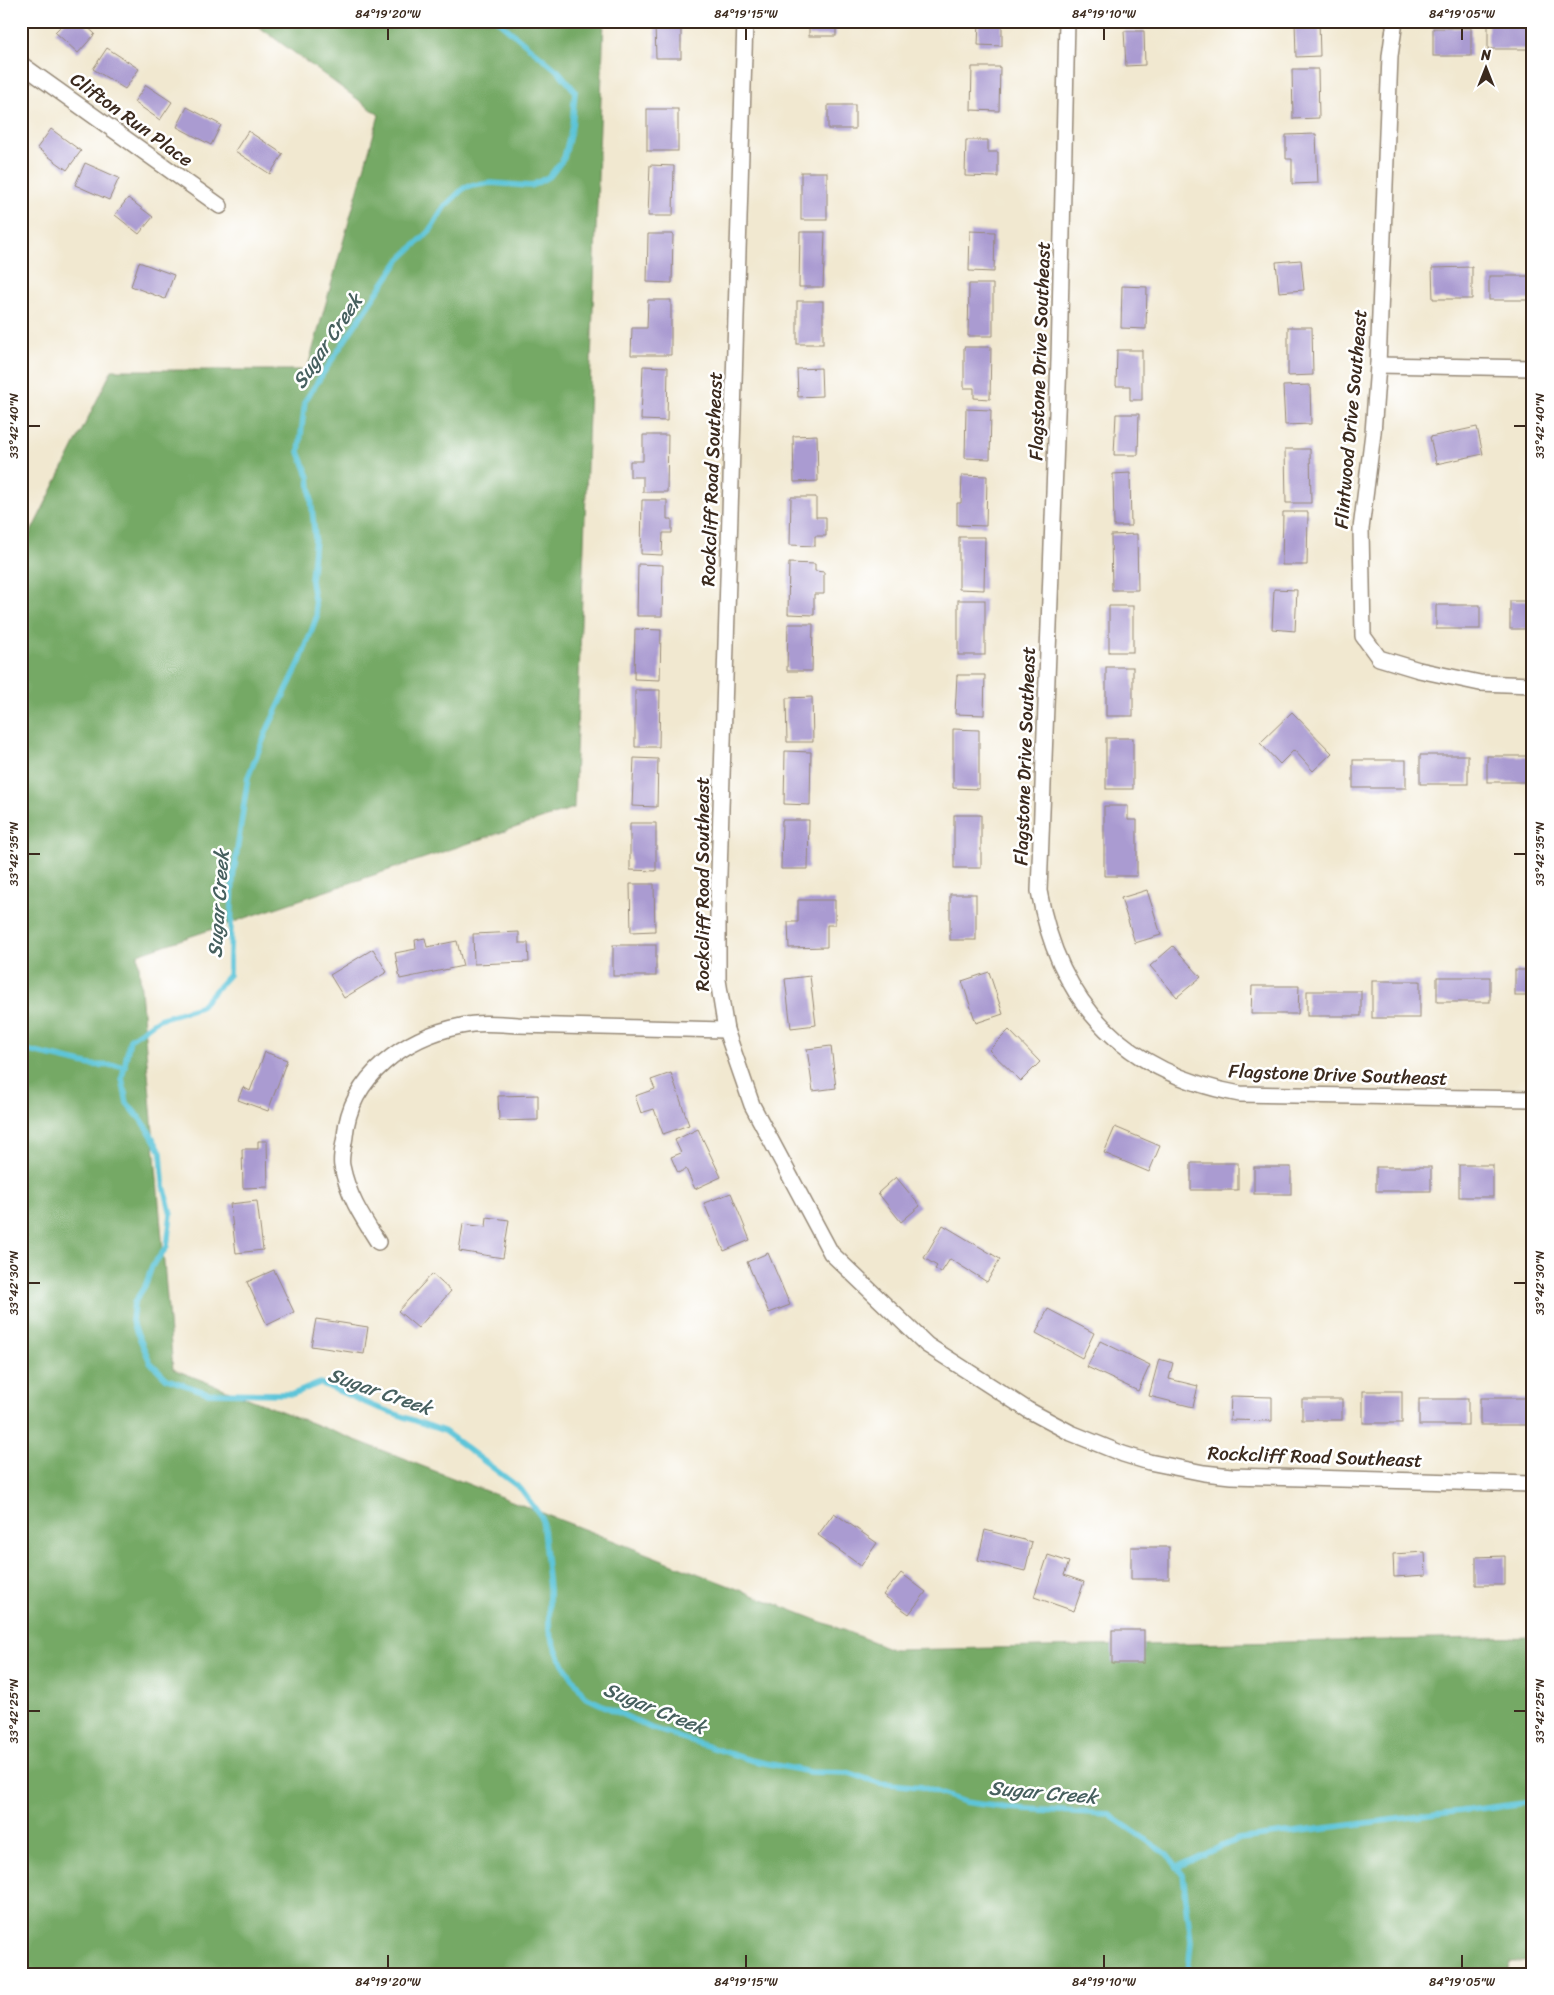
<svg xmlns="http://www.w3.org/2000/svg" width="1554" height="1995" font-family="Sriracha,sans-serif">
	<rect width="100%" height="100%" fill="#fff"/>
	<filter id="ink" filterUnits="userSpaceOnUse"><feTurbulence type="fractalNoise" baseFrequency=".02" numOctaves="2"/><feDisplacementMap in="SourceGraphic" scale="10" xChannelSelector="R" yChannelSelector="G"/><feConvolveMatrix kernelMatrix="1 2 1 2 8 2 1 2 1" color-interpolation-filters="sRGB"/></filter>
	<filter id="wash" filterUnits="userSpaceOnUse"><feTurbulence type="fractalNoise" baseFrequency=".0096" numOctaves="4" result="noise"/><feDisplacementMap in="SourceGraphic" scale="20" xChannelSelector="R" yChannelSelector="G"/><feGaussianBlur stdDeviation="1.12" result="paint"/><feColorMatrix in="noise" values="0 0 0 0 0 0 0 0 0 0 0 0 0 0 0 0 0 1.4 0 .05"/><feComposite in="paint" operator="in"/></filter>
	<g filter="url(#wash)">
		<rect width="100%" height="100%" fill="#f1e8d0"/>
		<polygon fill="#75a965" stroke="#586a42" points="251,21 604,21 574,808 138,954 173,1369 894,1650 1533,1637 1533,1962 1510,1962 1506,1974 21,1974 21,552 112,370 307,370 379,115"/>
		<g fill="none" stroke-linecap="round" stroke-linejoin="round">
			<g stroke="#5dc5d9" stroke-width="5.5">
				<polyline points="498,21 559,72 575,91 572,126 564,158 550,176 531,186 491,183 465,187 444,207 430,231 400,259 351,331 305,401 299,452 309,477 315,538 311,581 317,616 300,662 268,728 248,777 233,878 229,975 200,1007 159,1019 130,1039 122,1078 127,1103 146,1126 161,1152 163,1181 171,1214 167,1247 152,1266 146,1284 134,1303 132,1321 150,1362 167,1379 208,1393 293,1394 320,1383 373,1406 444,1431 521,1489 542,1518 549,1589 549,1631 560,1659 585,1697 651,1728 750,1760 810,1772 849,1773 879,1783 922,1787 964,1802 1008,1808 1108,1814 1167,1854 1183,1874 1191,1941 1188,1974"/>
				<polyline points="21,1049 91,1065 125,1066"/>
				<polyline points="1177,1867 1238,1839 1533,1802"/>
			</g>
		</g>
		<g id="blocks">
			<g fill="#aa9bd1">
				<polygon points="66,21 81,21 95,34 78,53 55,32"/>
				<rect x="809" y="21" width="27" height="15"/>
				<polygon points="979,21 1002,21 1002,46 978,45"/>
				<polygon points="1319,21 1320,56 1296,57 1295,22"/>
				<rect x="1488" y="24" width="45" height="25"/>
				<polygon points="655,25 681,25 681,58 656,58"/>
				<rect x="1433" y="28" width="38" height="28"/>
				<polygon points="1124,31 1144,31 1145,65 1126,66"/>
				<polygon points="107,48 139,69 125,89 93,69"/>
				<polygon points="972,67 1000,67 999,111 971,110"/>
				<polygon points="1292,69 1318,69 1319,118 1293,119"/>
				<polygon points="146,85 172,102 160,120 134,102"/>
				<rect x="828" y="105" width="27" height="24"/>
				<polygon points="187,107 221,125 211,145 177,127"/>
				<rect x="647" y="109" width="31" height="42"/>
				<polygon points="51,129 81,151 67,170 37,148"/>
				<polygon points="248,131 283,154 270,174 235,151"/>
				<polygon points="1316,134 1318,183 1292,184 1292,159 1286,159 1286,135"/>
				<polygon points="966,140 988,140 988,152 998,152 998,177 965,176"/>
				<polygon points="85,163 119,178 109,200 75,185"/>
				<polygon points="650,165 674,166 673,216 648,216"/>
				<rect x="801" y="172" width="26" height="48"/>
				<polygon points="128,198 153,217 139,234 115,215"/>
				<polygon points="970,231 995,232 994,272 969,271"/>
				<polygon points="800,232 825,232 823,287 799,287"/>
				<polygon points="648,234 673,234 672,283 647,282"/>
				<polygon points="1301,260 1304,290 1279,292 1276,262"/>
				<polygon points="139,262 174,275 165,299 131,286"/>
				<polygon points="1472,267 1472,299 1433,299 1432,268"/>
				<rect x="1489" y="276" width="44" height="24"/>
				<polygon points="969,284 993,284 993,336 968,336"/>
				<polygon points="1122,286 1147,287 1146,329 1121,328"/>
				<polygon points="648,300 671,300 671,355 631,355 632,328 647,328"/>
				<rect x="797" y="301" width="26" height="43"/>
				<polygon points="1288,327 1312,327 1313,375 1288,376"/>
				<polygon points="964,347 991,347 990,399 974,398 974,388 964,388"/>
				<polygon points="1117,350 1142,350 1142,400 1130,400 1130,386 1116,386"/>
				<polygon points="643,366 668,367 667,421 641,420"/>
				<polygon points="821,368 822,396 798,397 797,369"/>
				<polygon points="1310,385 1311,424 1285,425 1283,386"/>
				<polygon points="966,409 991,410 990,459 965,458"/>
				<polygon points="1116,414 1139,414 1138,455 1114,455"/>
				<polygon points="1477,427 1483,454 1436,464 1430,437"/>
				<polygon points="643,435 668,435 667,492 643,492 643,477 630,477 630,461 643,461"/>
				<polygon points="817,435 818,481 794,482 793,436"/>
				<polygon points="1285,449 1310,449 1311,503 1286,503"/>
				<polygon points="1130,473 1131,526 1114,526 1113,474"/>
				<polygon points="962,475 987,476 986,526 957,525 957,503 961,503"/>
				<polygon points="791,497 816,497 816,517 826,517 826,536 815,536 815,546 790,545"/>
				<polygon points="642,500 667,500 667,519 672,519 672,533 663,533 662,555 641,554"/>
				<polygon points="1283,512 1308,512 1307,565 1282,565"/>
				<polygon points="1137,534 1138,590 1112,590 1111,535"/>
				<polygon points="959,537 985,537 984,590 959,589"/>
				<polygon points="789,563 815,564 815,571 824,572 824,594 814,594 814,615 788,614"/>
				<polygon points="638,564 663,565 662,616 637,616"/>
				<polygon points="1274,589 1297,590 1295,631 1272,629"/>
				<rect x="958" y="600" width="27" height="55"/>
				<rect x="1510" y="601" width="23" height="28"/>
				<rect x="1436" y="605" width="44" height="24"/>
				<rect x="1109" y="606" width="24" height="46"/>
				<polygon points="788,624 813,624 812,671 787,671"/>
				<polygon points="635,629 661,630 660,680 634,679"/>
				<rect x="1106" y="667" width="27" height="49"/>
				<polygon points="957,675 985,675 984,715 955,714"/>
				<polygon points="635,690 660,690 659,747 635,747"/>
				<polygon points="812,697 813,742 787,742 786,698"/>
				<polygon points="1292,712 1332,753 1313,771 1294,750 1280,764 1260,743"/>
				<polygon points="953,729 979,730 979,789 953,788"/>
				<rect x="1106" y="738" width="27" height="51"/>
				<polygon points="785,751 811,752 810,805 784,804"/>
				<rect x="1420" y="755" width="48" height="29"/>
				<rect x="1487" y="756" width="46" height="26"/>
				<polygon points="634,758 658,759 657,807 632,806"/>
				<rect x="1353" y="760" width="53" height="28"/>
				<polygon points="1104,806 1128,806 1128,820 1137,820 1137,876 1104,876"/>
				<rect x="954" y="815" width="27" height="53"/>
				<polygon points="782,820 809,820 808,869 781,869"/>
				<polygon points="630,823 656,823 656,871 630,870"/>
				<polygon points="630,884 654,884 655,931 631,932"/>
				<polygon points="1147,890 1161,935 1135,943 1121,898"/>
				<rect x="950" y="894" width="26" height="46"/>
				<polygon points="798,900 835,900 835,925 827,925 827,947 789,948 788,922 798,922"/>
				<polygon points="519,932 519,943 528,943 529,962 474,964 473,934"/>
				<polygon points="425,938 427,947 457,941 463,966 400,979 395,953 416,949 415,940"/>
				<rect x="613" y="945" width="43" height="31"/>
				<polygon points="1173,946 1201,977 1177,997 1150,966"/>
				<polygon points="373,949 387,972 344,998 330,975"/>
				<rect x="1515" y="970" width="18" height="26"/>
				<polygon points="989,972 1003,1014 976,1023 962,981"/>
				<polygon points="810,976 816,1025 791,1028 785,979"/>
				<rect x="1437" y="977" width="53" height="25"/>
				<rect x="1372" y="981" width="48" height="37"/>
				<polygon points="1252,986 1299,986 1298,1014 1251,1014"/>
				<rect x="1307" y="991" width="54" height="25"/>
				<polygon points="1009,1030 1040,1062 1021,1081 989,1050"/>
				<polygon points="831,1046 836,1088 813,1091 807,1049"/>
				<polygon points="265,1052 287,1060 268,1111 238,1100 243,1087 250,1091"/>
				<polygon points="671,1073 689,1125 663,1134 654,1109 641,1113 635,1096 655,1089 651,1080"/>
				<polygon points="538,1095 538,1120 499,1121 498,1096"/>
				<polygon points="1115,1127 1160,1146 1149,1172 1104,1153"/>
				<polygon points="698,1129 721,1177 695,1189 686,1169 678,1173 671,1157 681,1153 675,1140"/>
				<polygon points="258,1141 267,1141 268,1187 243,1188 242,1149 258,1149"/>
				<rect x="1191" y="1163" width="47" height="27"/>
				<rect x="1459" y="1165" width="34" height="32"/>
				<rect x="1254" y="1167" width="37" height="27"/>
				<rect x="1376" y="1167" width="55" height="24"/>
				<polygon points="896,1177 920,1206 901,1222 878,1193"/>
				<polygon points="731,1193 750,1240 724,1251 704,1203"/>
				<polygon points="257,1201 263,1250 236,1253 230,1204"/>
				<polygon points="487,1217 509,1220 503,1258 459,1251 463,1224 486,1227"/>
				<polygon points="943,1225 1000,1259 987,1282 950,1259 941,1273 935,1269 937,1266 924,1258"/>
				<polygon points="768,1253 790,1305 769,1313 747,1262"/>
				<polygon points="274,1270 294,1312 267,1325 247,1282"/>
				<polygon points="432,1274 451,1291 418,1328 398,1311"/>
				<polygon points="1048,1309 1094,1333 1082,1358 1036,1333"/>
				<polygon points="316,1319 368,1327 364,1354 311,1346"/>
				<polygon points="1100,1341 1150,1365 1138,1391 1087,1367"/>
				<polygon points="1159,1359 1173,1363 1169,1379 1198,1386 1193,1407 1149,1396"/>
				<rect x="1363" y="1391" width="39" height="32"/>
				<polygon points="1231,1396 1272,1397 1272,1421 1230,1420"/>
				<rect x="1480" y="1398" width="52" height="27"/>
				<rect x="1302" y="1399" width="40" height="21"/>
				<rect x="1419" y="1399" width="49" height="26"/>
				<polygon points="834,1513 877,1543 861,1566 818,1535"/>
				<polygon points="985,1530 1032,1542 1025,1571 978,1560"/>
				<rect x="1131" y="1547" width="38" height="32"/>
				<polygon points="1425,1552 1426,1575 1394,1577 1393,1554"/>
				<polygon points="1048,1555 1069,1562 1064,1575 1084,1582 1074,1611 1034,1597"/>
				<polygon points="1505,1556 1505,1585 1476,1585 1476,1557"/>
				<polygon points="901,1573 926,1592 909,1614 883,1595"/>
				<rect x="1112" y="1630" width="32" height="33"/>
			</g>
		</g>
	</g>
	<g filter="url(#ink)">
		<use href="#blocks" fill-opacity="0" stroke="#968977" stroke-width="1"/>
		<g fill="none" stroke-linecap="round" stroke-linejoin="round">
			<g stroke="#968977" stroke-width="18">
				<g id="street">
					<polyline points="745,21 718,907 718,980 726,1030 752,1105 831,1253 927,1345 1028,1410 1071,1433 1123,1454 1149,1462 1204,1473 1231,1476 1533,1484"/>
					<path d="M1067 21 1059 360 1039 891C1059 1006 1126 1073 1240 1094L1533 1099"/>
					<polyline points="1395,21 1390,56 1378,365 1373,433 1361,529 1363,636 1379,658 1419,670 1480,683 1533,685"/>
					<polyline points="21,64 220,206"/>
					<polyline points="1378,365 1533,368"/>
					<path d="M378 1242C362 1217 348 1196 342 1166 340 1157 344 1145 345 1136 350 1076 406 1037 461 1026 480 1022 499 1024 518 1025L726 1030"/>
				</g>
			</g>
			<use href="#street" stroke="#fff" stroke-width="15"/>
		</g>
	</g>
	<path fill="none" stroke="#3b2a1e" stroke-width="2" d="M388 28V40M746 28V40M1104 28V40M1462 28V40M28 426H40M1514 426H1526M28 854H40M1514 854H1526M28 1283H40M1514 1283H1526M28 1711H40M1514 1711H1526M388 1955V1968M746 1955V1968M1104 1955V1968M1462 1955V1968"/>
	<g text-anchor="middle" stroke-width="5" stroke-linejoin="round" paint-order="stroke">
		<g font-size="19" fill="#3b2a1e" stroke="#fff">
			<text transform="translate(132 119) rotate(36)" y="7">Clifton Run Place</text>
			<text transform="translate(1039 351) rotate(-88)" y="7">Flagstone Drive Southeast</text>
			<text transform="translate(1350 419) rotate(-85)" y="7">Flintwood Drive Southeast</text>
			<text transform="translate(711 479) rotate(-88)" y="7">Rockcliff Road Southeast</text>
			<text transform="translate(1024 756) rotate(-88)" y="7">Flagstone Drive Southeast</text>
			<text transform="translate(702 884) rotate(-90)" y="7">Rockcliff Road Southeast</text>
			<text transform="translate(1338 1074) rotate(2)" y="7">Flagstone Drive Southeast</text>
			<text transform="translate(1315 1456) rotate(2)" y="7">Rockcliff Road Southeast</text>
		</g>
		<g font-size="20" font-style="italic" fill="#47605f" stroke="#fff">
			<text transform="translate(327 341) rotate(-56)" y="7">Sugar Creek</text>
			<text transform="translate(218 904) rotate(-86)" y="7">Sugar Creek</text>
			<text transform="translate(380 1391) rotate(19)" y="7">Sugar Creek</text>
			<text transform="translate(655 1708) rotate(22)" y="7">Sugar Creek</text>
			<text transform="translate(1043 1792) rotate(5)" y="7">Sugar Creek</text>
		</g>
	</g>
	<rect width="1554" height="1995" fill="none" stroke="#fff" stroke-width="55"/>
	<g transform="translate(1486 68)" stroke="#ffffff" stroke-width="4" paint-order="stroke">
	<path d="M0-4L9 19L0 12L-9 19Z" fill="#3b2a1e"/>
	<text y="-8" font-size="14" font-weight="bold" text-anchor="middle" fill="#3b2a1e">N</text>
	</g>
	<rect x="28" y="28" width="1498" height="1940" fill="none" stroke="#3b2a1e" stroke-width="2"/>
	<g font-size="12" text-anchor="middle" fill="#3b2a1e">
		<text x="388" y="18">84°19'20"W</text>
		<text x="746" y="18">84°19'15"W</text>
		<text x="1104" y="18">84°19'10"W</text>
		<text x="1462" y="18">84°19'05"W</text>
		<text transform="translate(14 426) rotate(-90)" y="4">33°42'40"N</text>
		<text transform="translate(1540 426) rotate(-90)" y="4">33°42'40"N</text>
		<text transform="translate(14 854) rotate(-90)" y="4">33°42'35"N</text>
		<text transform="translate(1540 854) rotate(-90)" y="4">33°42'35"N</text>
		<text transform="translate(14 1283) rotate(-90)" y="4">33°42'30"N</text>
		<text transform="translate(1540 1283) rotate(-90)" y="4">33°42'30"N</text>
		<text transform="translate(14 1711) rotate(-90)" y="4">33°42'25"N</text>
		<text transform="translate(1540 1711) rotate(-90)" y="4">33°42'25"N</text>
		<text x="388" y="1986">84°19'20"W</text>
		<text x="746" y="1986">84°19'15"W</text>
		<text x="1104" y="1986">84°19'10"W</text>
		<text x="1462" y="1986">84°19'05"W</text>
	</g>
</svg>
